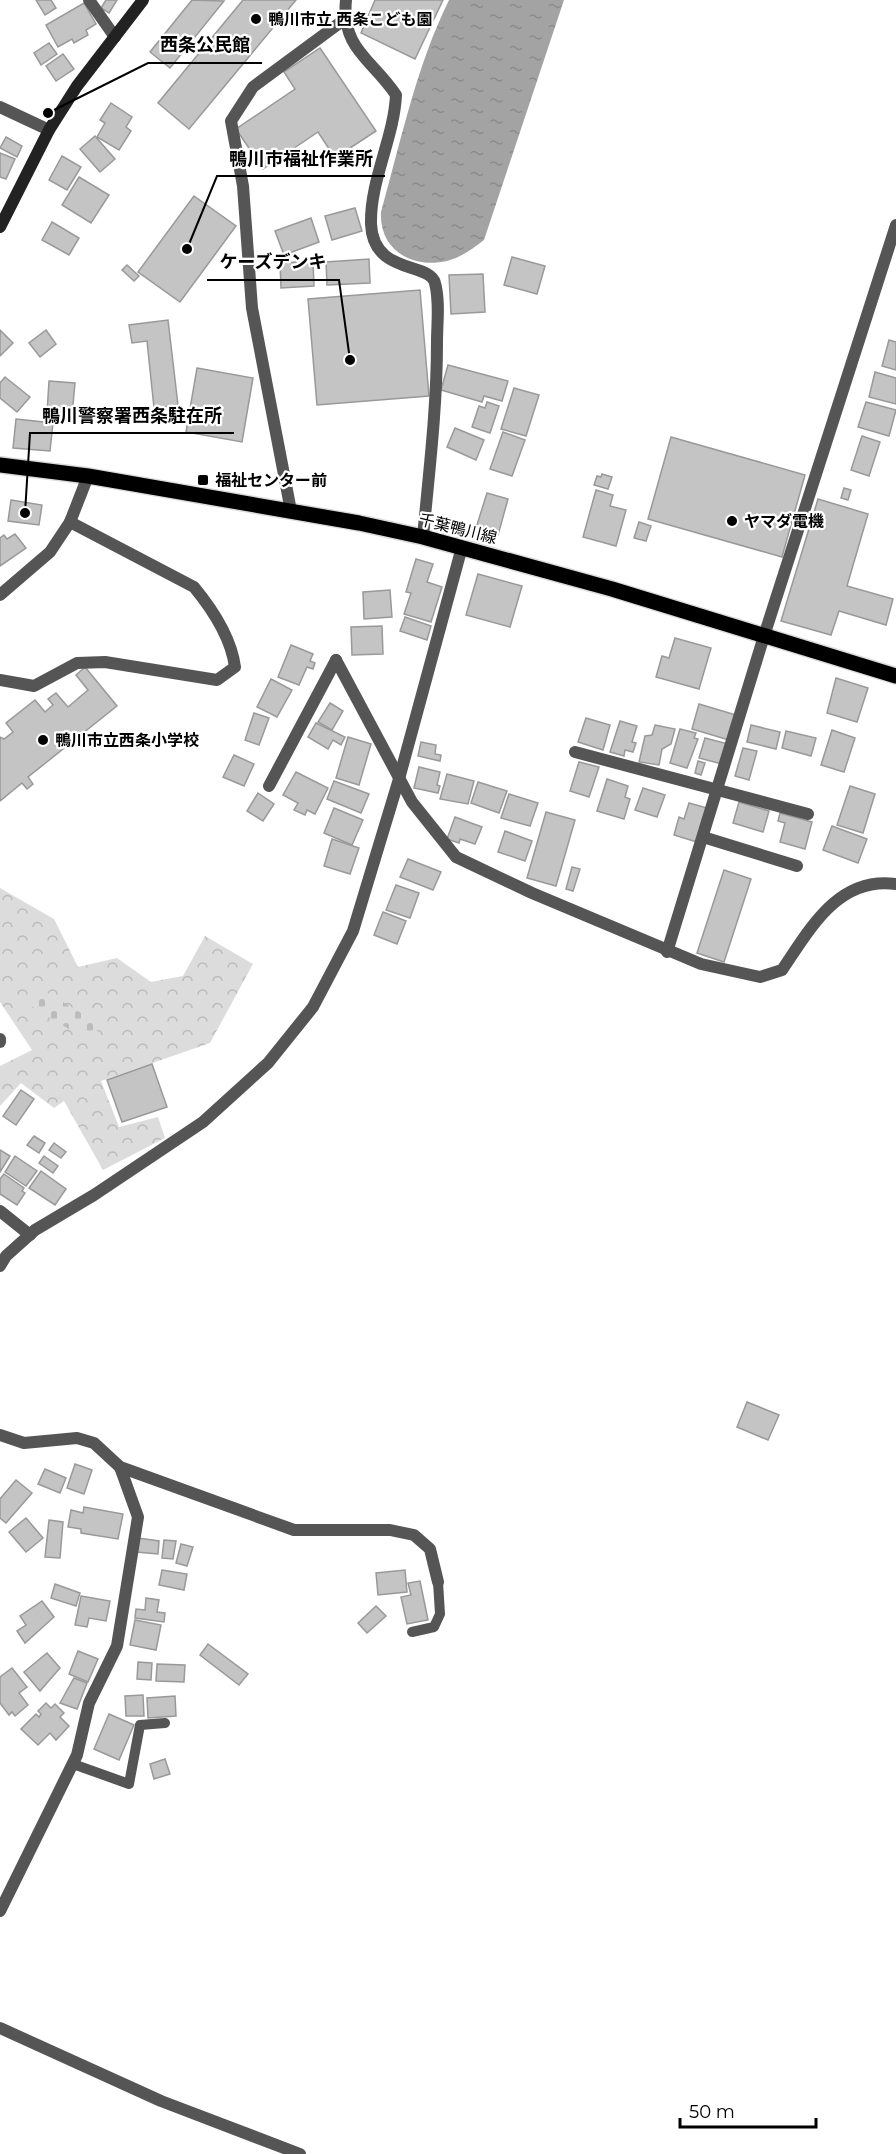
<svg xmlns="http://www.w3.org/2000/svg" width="896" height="2154" font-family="Montserrat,'Noto Sans JP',sans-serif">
	<defs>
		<pattern id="forest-crowns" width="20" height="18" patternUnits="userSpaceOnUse" patternTransform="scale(1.5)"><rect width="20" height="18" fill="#dcdcdc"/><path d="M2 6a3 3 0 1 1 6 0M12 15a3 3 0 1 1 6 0" fill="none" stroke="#bbb"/></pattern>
		<pattern id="cemetery-stones" width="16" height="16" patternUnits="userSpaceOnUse" patternTransform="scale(1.5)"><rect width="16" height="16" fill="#dcdcdc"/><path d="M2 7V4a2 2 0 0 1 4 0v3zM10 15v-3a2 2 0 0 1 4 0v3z" fill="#bbb"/></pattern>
		<pattern id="water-ripples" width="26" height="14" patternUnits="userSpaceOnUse" patternTransform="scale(1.5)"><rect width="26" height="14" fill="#a3a3a3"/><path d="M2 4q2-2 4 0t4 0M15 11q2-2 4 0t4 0" fill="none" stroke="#8b8b8b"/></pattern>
	</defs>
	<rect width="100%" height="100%" fill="#fff"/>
	<polygon fill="url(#forest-crowns)" points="0,888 54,919 78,967 117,958 151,982 183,976 205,936 253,964 210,1043 101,1081 119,1127 158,1117 165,1138 103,1170 64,1101 54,1108 21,1083 0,1106 0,1066 32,1050 0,1002"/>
	<polygon fill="url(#cemetery-stones)" points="38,987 101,1025 90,1042 28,1004"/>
	<path fill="url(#water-ripples)" d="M449 0H564L484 240C472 249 462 257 447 261 412 269 379 250 381 212 401 141 416 67 449 0Z"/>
	<g fill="#c4c4c4" stroke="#999" stroke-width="1.5">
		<polygon points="36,0 51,0 56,8 45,15"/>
		<polygon points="106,0 117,0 109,13 101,8"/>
		<polygon points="192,0 224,1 170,68 150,52"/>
		<polygon points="243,0 296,0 189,129 158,103"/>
		<polygon points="375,0 443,0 415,59 361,33"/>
		<polygon points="84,3 96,24 86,30 88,35 74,43 72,39 58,47 46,25"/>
		<polygon points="49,43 57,54 41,65 34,53"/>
		<polygon points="320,48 376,131 335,158 318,132 263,169 236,129 295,89 284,72"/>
		<polygon points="63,54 74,69 56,81 46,66"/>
		<polygon points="111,103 132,117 126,127 131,131 119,150 97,137 105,123 100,120"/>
		<polygon points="95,136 115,159 100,172 80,149"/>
		<polygon points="6,137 22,146 17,157 0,148"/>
		<polygon points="0,153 15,159 6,179 0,177"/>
		<polygon points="62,156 81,167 67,190 49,180"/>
		<polygon points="79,177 109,195 91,223 62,205"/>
		<polygon points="194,196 236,226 180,302 138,272"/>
		<polygon points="355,208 362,231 332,240 325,216"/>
		<polygon points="311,218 319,242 284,255 275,231"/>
		<polygon points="52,222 79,238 69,255 42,240"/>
		<polygon points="512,257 545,266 537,294 504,285"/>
		<polygon points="369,259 370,283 327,285 326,262"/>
		<polygon points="313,261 314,286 281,288 280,263"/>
		<polygon points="127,265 139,276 134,281 122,270"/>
		<polygon points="483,274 485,312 451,314 449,275"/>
		<polygon points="420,290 429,396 317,405 308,299"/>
		<polygon points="168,320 178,405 154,408 147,341 132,343 129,325"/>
		<polygon points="0,330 13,343 0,356"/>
		<polygon points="46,330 56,344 40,357 29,343"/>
		<polygon points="889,340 896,342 896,370 882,366"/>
		<polygon points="448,365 508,381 502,401 484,396 482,402 441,390"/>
		<polygon points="197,368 253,378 242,442 186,432"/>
		<polygon points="875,372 896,378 896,404 869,397"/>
		<polygon points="5,377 30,397 17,412 0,398 0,383"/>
		<polygon points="49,381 75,383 72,415 47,413"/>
		<polygon points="514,388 539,395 526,436 501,429"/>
		<polygon points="487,402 499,406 490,433 472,427 479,406 485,408"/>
		<polygon points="866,402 896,410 889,436 858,427"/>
		<polygon points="16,419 53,423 50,451 13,448"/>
		<polygon points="455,428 484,440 476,460 447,447"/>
		<polygon points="503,432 525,440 512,476 490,469"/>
		<polygon points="862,436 880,442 869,476 851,470"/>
		<polygon points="671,437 805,475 782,557 648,519"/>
		<polygon points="602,474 612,477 608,489 594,485 597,476 601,477"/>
		<polygon points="844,488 851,490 848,500 841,498"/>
		<polygon points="596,490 613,495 610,506 626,510 616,546 583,537"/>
		<polygon points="487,493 508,499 498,535 476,528"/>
		<polygon points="818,499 868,514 847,586 893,599 886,625 839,611 831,635 781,621"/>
		<polygon points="11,500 42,505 39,525 8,521"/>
		<polygon points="639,522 651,526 646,541 634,538"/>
		<polygon points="15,534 26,548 0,566 0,538 4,535 7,539"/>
		<polygon points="416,559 433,564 427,582 442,587 431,622 404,614 411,593 406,592"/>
		<polygon points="478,574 522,586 510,627 466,615"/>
		<polygon points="390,590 392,617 364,619 363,592"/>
		<polygon points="405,617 431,626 427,640 400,631"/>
		<polygon points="382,626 383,654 352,655 351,627"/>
		<polygon points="675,638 711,648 699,689 656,677 662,656 669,658"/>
		<polygon points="291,645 313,654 310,661 315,663 313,669 307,667 299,685 278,677"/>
		<polygon points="85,667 117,706 28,777 33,784 27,789 22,783 0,801 0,737 4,739 13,732 6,723 35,700 45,712 53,705 48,699 56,693 68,707 88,690 76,675"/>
		<polygon points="836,678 868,688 857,722 827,713"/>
		<polygon points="271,679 292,690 277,717 257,707"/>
		<polygon points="330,703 343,711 332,730 318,722"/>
		<polygon points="699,704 736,715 729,740 692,729"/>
		<polygon points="254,713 269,718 259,745 245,740"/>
		<polygon points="586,718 610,725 603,750 578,742"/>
		<polygon points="620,721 637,726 632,742 636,743 633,752 625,750 624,756 610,752"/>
		<polygon points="316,723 345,737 341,745 333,740 328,749 308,737"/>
		<polygon points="655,725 675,729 671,744 662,749 659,765 639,762 645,736 652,735"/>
		<polygon points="751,725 780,732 776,749 747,742"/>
		<polygon points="680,729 696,733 694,738 698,739 687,768 670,763"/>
		<polygon points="832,730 855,738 844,772 821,765"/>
		<polygon points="786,731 816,738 811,756 782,748"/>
		<polygon points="348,737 371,744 359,785 336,778"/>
		<polygon points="705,738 728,744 722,764 699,758"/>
		<polygon points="421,742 436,745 435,754 441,755 440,761 418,756"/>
		<polygon points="743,748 757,751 749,780 735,776"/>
		<polygon points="234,755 254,764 244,786 223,777"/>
		<polygon points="698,761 705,763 701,775 695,773"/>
		<polygon points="579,762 599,767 589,797 570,791"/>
		<polygon points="419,767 440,772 437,785 440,786 438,793 414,788"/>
		<polygon points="296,772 328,788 315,814 307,810 305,815 294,810 298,803 283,795"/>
		<polygon points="447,774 474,781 468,804 440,799"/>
		<polygon points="607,779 628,786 625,797 630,799 624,819 597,811"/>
		<polygon points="334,781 369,794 361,813 327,799"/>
		<polygon points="478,782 507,791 499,813 471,803"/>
		<polygon points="850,786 875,794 863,833 837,825"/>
		<polygon points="643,788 665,795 657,817 635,810"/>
		<polygon points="258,793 274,804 263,821 247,811"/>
		<polygon points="509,794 538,803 530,826 501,818"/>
		<polygon points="739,802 769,811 763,832 733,823"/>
		<polygon points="689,803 707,808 697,842 674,835 679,817 684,819"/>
		<polygon points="334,808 363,820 352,845 324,833"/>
		<polygon points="546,812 575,820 556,886 527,878"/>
		<polygon points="780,813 812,822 805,849 780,842 785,823 778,821"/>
		<polygon points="455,817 482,827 475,844 460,839 459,843 447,839"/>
		<polygon points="832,826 867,839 858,863 823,850"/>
		<polygon points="505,831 532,841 525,861 498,852"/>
		<polygon points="332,839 359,848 350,874 324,866"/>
		<polygon points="408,859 441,872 433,890 400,877"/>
		<polygon points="572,867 580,869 573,891 566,889"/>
		<polygon points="724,870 751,879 724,962 697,953"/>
		<polygon points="396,885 419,893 410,918 386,910"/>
		<polygon points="383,912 406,921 397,944 374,935"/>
		<polygon points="152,1064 167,1107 122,1122 107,1080"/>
		<polygon points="21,1090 34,1099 16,1125 3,1116"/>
		<polygon points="34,1136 45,1143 39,1153 27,1145"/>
		<polygon points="54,1143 66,1152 61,1158 49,1150"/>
		<polygon points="0,1150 10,1156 0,1172"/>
		<polygon points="15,1156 37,1171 26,1186 5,1172"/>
		<polygon points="44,1156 58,1166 53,1173 39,1163"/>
		<polygon points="41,1171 66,1189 55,1205 29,1188"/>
		<polygon points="4,1174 24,1188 22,1191 25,1193 17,1205 0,1194 0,1179"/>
		<polygon points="747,1402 779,1415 768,1440 737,1427"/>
		<polygon points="75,1464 92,1470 84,1494 67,1488"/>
		<polygon points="45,1469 66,1478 60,1493 38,1484"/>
		<polygon points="16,1480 32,1493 6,1523 0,1518 0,1499"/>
		<polygon points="84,1507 123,1514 118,1539 81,1533 81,1529 68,1527 71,1510 83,1513"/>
		<polygon points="26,1518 43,1538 26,1552 9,1532"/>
		<polygon points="49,1520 63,1522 60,1558 45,1557"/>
		<polygon points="138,1538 159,1541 158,1554 136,1552"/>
		<polygon points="164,1540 176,1541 173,1559 162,1558"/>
		<polygon points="181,1544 193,1547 187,1566 176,1563"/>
		<polygon points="162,1570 187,1574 184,1590 159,1585"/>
		<polygon points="405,1570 407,1592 378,1595 376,1573"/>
		<polygon points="420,1581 428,1620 407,1624 401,1597 411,1595 408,1583"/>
		<polygon points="55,1584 80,1593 76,1606 51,1598"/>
		<polygon points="81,1596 110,1601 106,1621 89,1618 87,1627 75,1625"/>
		<polygon points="146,1598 159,1600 157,1612 165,1613 164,1622 135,1618 136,1609 145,1610"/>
		<polygon points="42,1601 54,1617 25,1643 17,1631 26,1625 20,1616"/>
		<polygon points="376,1606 386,1616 367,1633 358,1623"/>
		<polygon points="135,1620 161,1625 156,1650 130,1645"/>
		<polygon points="208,1644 248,1674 239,1685 200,1655"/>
		<polygon points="78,1651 98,1659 88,1682 69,1674"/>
		<polygon points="47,1653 60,1668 40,1691 24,1672"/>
		<polygon points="138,1662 152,1663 151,1680 137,1679"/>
		<polygon points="157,1664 185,1665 184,1682 156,1681"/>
		<polygon points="12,1668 27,1687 19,1693 28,1705 15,1716 12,1712 9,1715 0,1703 0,1677"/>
		<polygon points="74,1678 87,1683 77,1709 60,1703"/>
		<polygon points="143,1695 144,1716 126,1716 125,1696"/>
		<polygon points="175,1696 176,1716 148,1718 147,1698"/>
		<polygon points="46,1703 51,1708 55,1704 64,1713 60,1717 69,1726 56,1740 50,1733 38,1745 21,1729 36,1714 39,1717 41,1714 38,1711"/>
		<polygon points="109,1714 134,1725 119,1760 94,1749"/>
		<polygon points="165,1759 170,1774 154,1779 150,1764"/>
	</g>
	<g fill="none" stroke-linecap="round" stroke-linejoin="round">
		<g stroke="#dbdbdb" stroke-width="18">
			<polyline id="primary" points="0,465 88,476 359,523 423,537 612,589 896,676"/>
		</g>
		<g stroke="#555" stroke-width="10">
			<polyline points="412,1632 434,1627 440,1614 438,1582"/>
			<polyline points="73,1764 129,1784 140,1725 165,1723"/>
		</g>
		<g stroke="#555" stroke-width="12">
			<polyline points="89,0 115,37"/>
			<path d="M346 0C341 49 372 59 396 95 394 138 370 180 371 224 373 275 430 262 435 283 440 302 437 323 437 342 437 408 429 472 423 537"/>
			<polyline points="0,107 49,130"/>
			<polyline points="291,511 252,308 243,186 231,121 253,87 345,19"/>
			<polyline points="0,595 50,552 70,522 88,476"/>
			<path d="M336 660 412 802 456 857 532 893 701 964 760 977 782 970C810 929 838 876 896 884"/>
			<path d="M0 680 34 686 77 663 105 662 217 680 235 667C231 637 213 610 194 587L70 522"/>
			<polyline points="575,752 808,814"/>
			<polyline points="269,786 336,660"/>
			<polyline points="703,837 797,866"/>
			<polyline points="667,952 764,636 896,225"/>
			<polyline points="0,1039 0,1042"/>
			<polyline points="0,1211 30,1235"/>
			<polyline points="0,1266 6,1256 35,1230 94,1195 203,1122 268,1063 313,1007 353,931 399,779 462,547"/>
			<polyline points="0,1435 24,1443 77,1438 94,1443 120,1467 294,1530 390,1530 414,1535 430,1549 438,1582"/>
			<polyline points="0,1911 77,1755 89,1703 117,1646 138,1517 120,1467"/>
			<polyline points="0,2028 161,2101 300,2154"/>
		</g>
		<polyline stroke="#222" stroke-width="12" points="0,227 49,130 77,86 143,0"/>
		<use href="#primary" stroke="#000" stroke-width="15"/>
	</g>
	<g fill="#000" stroke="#fff" stroke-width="2">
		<circle cx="256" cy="19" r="6"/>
		<rect x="197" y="474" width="12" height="12" rx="3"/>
		<circle cx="732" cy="521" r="6"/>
		<circle cx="43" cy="740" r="6"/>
	</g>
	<g text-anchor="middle" stroke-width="4.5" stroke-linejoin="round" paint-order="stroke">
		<g font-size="16" font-weight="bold" fill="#000" stroke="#fff" text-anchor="start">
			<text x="268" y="25">鴨川市立 西条こども園</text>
			<text x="215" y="486">福祉センター前</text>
			<text x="744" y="527">ヤマダ電機</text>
			<text x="55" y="746">鴨川市立西条小学校</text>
		</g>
		<g font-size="16" fill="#000" stroke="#fff">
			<text transform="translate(458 528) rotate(14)" y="6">千葉鴨川線</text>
		</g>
	</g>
	<path fill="none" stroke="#000" stroke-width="2" d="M48 113L148 63H262M187 249L217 176H385M350 360L339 280H207M25 513L30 433H234"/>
	<g fill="#000" stroke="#fff" stroke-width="2">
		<circle cx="48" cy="113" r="6"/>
		<circle cx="187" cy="249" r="6"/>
		<circle cx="350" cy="360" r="6"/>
		<circle cx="25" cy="513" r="6"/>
	</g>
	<g font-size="18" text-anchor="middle" font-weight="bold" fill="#000" stroke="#fff" stroke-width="4.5" stroke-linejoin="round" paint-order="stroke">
		<text x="205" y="51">西条公民館</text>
		<text x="301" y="165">鴨川市福祉作業所</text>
		<text x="273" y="268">ケーズデンキ</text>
		<text x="132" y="422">鴨川警察署西条駐在所</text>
	</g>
	<path d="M680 2118v9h136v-9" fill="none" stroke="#000000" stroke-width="3"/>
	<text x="689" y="2118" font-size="18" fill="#000000" stroke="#ffffff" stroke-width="4.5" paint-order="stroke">50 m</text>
</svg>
